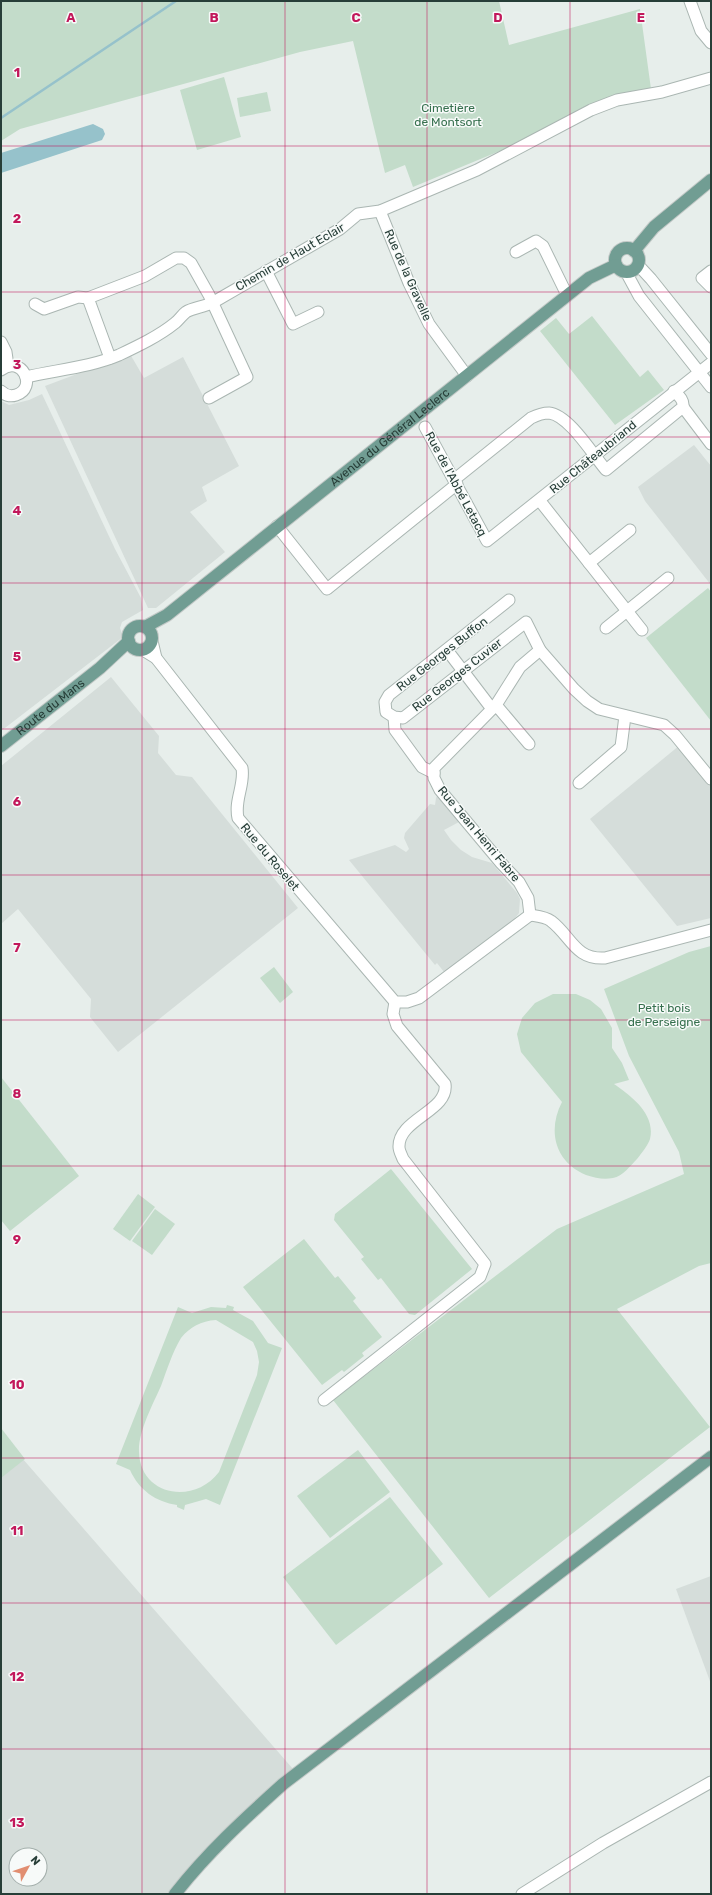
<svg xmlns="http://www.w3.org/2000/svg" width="712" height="1895" font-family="Rubik,sans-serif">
	<rect width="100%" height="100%" fill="#e7eeeb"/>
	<g fill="#d5ddda" fill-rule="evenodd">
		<polygon points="130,354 144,378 183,357 239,466 202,487 207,501 190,512 225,552 156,608 148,608 45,386"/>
		<polygon points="42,394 115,549 141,598 143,610 122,622 120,628 123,637 1,731 1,401 9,405 29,400"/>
		<polygon points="694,445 711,466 711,585 645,501 638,487"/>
		<polygon points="111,677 159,736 158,753 176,775 192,777 298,908 118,1052 90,1017 91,999 18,909 1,924 1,766"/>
		<polygon points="680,745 711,786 711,918 677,926 590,819"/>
		<polygon points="437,796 459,822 444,830 451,840 461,850 472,857 492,863 517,893 520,899 519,913 513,921 444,972 437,963 435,965 349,860 395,845 406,852 409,849 404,838 405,833 430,804 435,805 436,798"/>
		<path d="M22 1458 300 1777 206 1860 181 1894H1V1475ZM16 1855H40V1879H16Z"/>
		<polygon points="711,1576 711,1684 676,1589"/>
	</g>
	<g fill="#c3dcca" fill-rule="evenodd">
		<polygon points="1,1 499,1 509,45 640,9 651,89 584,107 512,146 413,187 405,165 385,173 353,41 300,52 20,129 1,141"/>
		<polygon points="224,77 241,137 197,150 180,90"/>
		<polygon points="267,92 271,111 240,117 237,98"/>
		<polygon points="592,316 640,377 648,370 664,390 615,425 540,331 556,318 569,334"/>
		<polygon points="708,588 711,592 711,721 646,638"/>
		<polygon points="711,946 711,1263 699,1266 617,1309 710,1427 489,1598 333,1400 557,1229 684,1174 679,1152 629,1056 604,989 689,952"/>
		<polygon points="274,967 293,992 280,1003 260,978"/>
		<path d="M553 994H576L590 1000 601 1009 612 1028V1048L622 1063 629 1080 614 1084C631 1096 656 1114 650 1139 648 1145 641 1154 637 1159 630 1166 623 1176 613 1178 603 1180 596 1178 586 1175 555 1162 547 1131 562 1102L521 1052 517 1034 522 1018 535 1003Z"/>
		<polygon points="1,1077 79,1176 10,1231 1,1220"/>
		<polygon points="391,1169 472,1269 415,1315 409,1314 381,1278 378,1280 361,1259 364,1257 334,1220 335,1214"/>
		<polygon points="138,1194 155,1207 130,1241 113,1229"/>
		<polygon points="155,1209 175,1224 152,1255 132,1241"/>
		<polygon points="304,1239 335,1278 338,1276 356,1298 353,1301 382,1337 362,1353 364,1356 344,1372 342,1370 322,1385 243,1287"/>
		<path d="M227 1305 234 1307 233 1310 253 1321 268 1343 282 1348 220 1505 206 1499 185 1505 184 1510 177 1507V1505C156 1502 139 1490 130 1470L116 1464 178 1307 192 1313 211 1307 226 1308ZM216 1320 253 1342 257 1351 259 1362 257 1375 219 1472C193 1506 140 1495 139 1452 138 1432 153 1404 161 1386 167 1370 172 1353 181 1338 190 1327 201 1321 216 1320Z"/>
		<polygon points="1,1428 25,1459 1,1478"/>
		<polygon points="358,1450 390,1492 330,1538 297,1496"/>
		<polygon points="390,1497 443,1564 336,1645 283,1577"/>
	</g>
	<polygon fill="#96c2cb" points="93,124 103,129 105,134 102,140 1,173 1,153"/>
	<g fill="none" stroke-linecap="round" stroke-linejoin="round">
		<polyline stroke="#96c2cb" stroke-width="2.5" points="1,118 176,1"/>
		<g stroke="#aab6b2" stroke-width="13">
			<g id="minor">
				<polyline points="690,1 701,31 711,43"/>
				<polyline points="380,211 409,283 429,324 467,376"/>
				<polyline points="516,252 536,241 543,246 567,295"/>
				<polyline points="638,265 651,279 711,354"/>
				<polyline points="266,271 293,324 318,312"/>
				<polyline points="711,271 702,278 711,287"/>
				<polyline points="626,272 639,296 711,387"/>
				<polyline points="35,304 44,309 78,297 88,298"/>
				<polyline points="1,342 6,352 8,366"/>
				<polyline points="110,358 88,298 145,276 176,258 184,258 191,263 209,295 247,377 209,398"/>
				<path d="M1 370C22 354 38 388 16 395 10 397 5 395 1 391"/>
				<path d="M26 377C56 370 91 367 119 355 138 346 159 336 175 323 179 320 182 315 186 312 192 308 203 307 212 303L340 229 358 214 380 211 477 170 591 110 617 100 662 92 711 78"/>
				<polyline points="683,407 711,444"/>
				<polyline points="425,427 487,541 711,363"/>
				<path d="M455 479 531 418C537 415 542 413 549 413 569 415 593 455 606 470L683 407C684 400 679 396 674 391"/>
				<polyline points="540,501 642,630"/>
				<polyline points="277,526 327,589 457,484"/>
				<polyline points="589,563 630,530"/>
				<polyline points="509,600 389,695 385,702 386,712 394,717 403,718 526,622 540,650 574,689 587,701 599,709 664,725 675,735 711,779"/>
				<polyline points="606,628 668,578"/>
				<polyline points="152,641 156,658"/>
				<path d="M143 650 156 658 242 768C245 785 234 800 238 818L395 1002H407L419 998 530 915"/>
				<polyline points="447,650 492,709"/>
				<polyline points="496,705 529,744"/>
				<polyline points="394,717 395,730 422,767 434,773"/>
				<polyline points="579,783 621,747 625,716"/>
				<polyline points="530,915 528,898 519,882 501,863 440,790 434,778 434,768 496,705 520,667 540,650"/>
				<path d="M530 915C536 916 546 917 551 921 571 936 575 960 605 958L711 930"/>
				<path d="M324 1400 480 1277 485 1264 403 1159C402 1156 399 1151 399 1147 398 1119 449 1111 445 1084L397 1026 393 1014 395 1002"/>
				<polyline points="522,1894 603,1843 711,1782"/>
			</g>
		</g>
		<g stroke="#c3c9c7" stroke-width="14">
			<g id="major">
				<circle cx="627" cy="260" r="12"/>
				<polyline points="634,251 654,227 711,180"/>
				<circle cx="140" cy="638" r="12"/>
				<path id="s1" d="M145 627 167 615 589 278 616 265"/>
				<path id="s2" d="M1 746 100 668 129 641"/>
				<path d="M175 1894C207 1853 244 1819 283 1784L711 1457"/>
			</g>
		</g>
		<use href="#minor" stroke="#fff" stroke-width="11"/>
		<use href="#major" stroke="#719d93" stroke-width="12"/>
	</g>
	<path fill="none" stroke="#c2185b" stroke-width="1" stroke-opacity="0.55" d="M142 1V1894M285 1V1894M427 1V1894M570 1V1894M1 146H711M1 292H711M1 437H711M1 583H711M1 729H711M1 875H711M1 1020H711M1 1166H711M1 1312H711M1 1458H711M1 1603H711M1 1749H711"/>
	<g text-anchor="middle" stroke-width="3" stroke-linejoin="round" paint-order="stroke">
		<g font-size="12" fill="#36704e" stroke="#f7faf9">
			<text x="448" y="112">Cimetière<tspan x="448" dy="14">de Montsort</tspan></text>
			<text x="664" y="1012">Petit bois<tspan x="664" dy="14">de Perseigne</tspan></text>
		</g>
		<g font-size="12" fill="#273e38" stroke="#f7faf9">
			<text transform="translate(290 257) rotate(-30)" y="4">Chemin de Haut Eclair</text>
			<text transform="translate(408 275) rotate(66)" y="4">Rue de la Gravelle</text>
			<text dy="4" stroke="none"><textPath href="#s1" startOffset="310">Avenue du Général Leclerc</textPath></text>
			<text transform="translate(593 457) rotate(-39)" y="4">Rue Châteaubriand</text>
			<text transform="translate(456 484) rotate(62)" y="4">Rue de l'Abbé Letacq</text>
			<text transform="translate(442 654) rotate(-38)" y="4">Rue Georges Buffon</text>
			<text transform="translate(457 675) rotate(-38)" y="4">Rue Georges Cuvier</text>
			<text dy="4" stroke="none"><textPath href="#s2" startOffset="63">Route du Mans</textPath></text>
			<text transform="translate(479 834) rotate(50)" y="4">Rue Jean Henri Fabre</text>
			<text transform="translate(270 857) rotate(50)" y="4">Rue du Roselet</text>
		</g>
	</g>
	<g font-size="13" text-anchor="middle" font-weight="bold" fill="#c2185b" stroke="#f7faf9" stroke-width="3" stroke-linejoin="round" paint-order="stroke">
		<text x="71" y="22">A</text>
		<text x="214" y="22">B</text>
		<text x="356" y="22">C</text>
		<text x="498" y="22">D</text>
		<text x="641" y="22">E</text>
		<text x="17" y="77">1</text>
		<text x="17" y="223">2</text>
		<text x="17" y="369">3</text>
		<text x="17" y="515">4</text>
		<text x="17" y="661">5</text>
		<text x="17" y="806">6</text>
		<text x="17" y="952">7</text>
		<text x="17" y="1098">8</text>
		<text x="17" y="1244">9</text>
		<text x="17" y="1389">10</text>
		<text x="17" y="1535">11</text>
		<text x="17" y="1681">12</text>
		<text x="17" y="1827">13</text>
	</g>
	<rect width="712" height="1895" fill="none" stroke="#273e38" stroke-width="4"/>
	<g transform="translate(28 1867) rotate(50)"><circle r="19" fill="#f7faf9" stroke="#a4afac"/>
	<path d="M0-3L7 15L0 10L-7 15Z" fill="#e18e71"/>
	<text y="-6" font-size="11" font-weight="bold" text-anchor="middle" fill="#273e38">N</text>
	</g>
</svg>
